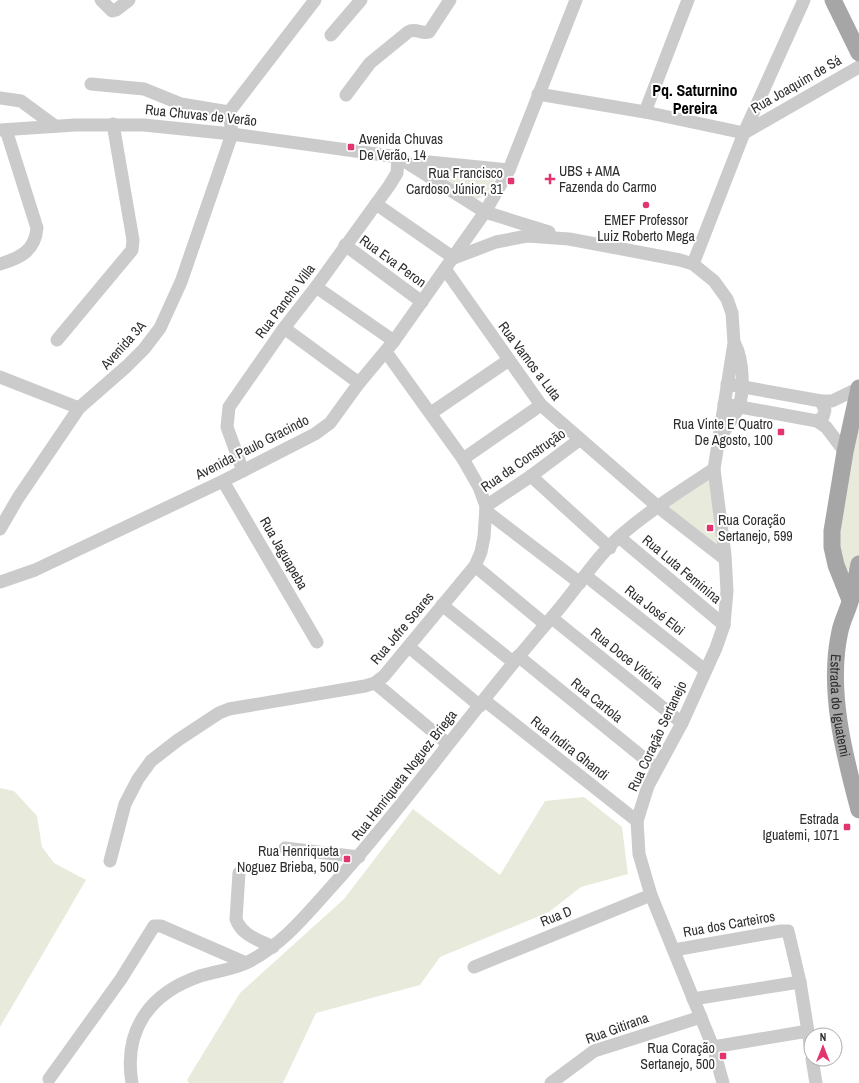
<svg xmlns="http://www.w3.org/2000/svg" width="859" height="1083" font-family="'Archivo Narrow',sans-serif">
	<rect width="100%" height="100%" fill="#fff"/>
	<g fill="#e8ebdc">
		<path d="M450 169 487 173 495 176C494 188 487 195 477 199L463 192 445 178Z"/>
		<path d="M859 388V564C848 572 848 571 836 565Z"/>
		<polygon points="714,471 724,557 659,506"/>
		<polygon points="0,788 14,791 37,816 42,847 54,863 86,880 0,1027"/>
		<polygon points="584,797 622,827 628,874 581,887 549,912 440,957 420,985 316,1013 283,1083 189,1083 187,1080 240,993 344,899 413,809 500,875 545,801"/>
	</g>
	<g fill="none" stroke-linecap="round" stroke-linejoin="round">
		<g stroke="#cbcbcb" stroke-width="13">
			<polyline points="101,0 112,11 116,10 129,0"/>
			<polyline points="331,35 361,0"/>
			<polyline points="538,94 645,112 744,133 859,67"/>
			<path d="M346 95 370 63 408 32C416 27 422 35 429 32L450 0"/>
			<polyline points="0,98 21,101 55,126"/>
			<polyline points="229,112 315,0"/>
			<polyline points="645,112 688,0"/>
			<polyline points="0,130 75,125 144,125 232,134 398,157 485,212 549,232"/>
			<polyline points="412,165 429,162 509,170"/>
			<polyline points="376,204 454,258 496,242 527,236 569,239 680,260 693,264 714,281 727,299 732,313 734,343 714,469 725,555 727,591 724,625 716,648 682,723 648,786 637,821 639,854 651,895 713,1047 723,1083"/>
			<polyline points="345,245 422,302"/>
			<path d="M0 264C20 258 35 251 37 228L6 130"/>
			<polyline points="693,264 744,133 804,0"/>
			<polyline points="445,269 541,405 657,506 725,559"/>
			<polyline points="316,287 394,341"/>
			<polyline points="284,328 359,383"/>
			<polyline points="57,340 132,250 133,240 113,124"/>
			<polyline points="0,377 79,408"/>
			<polyline points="727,384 821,401 832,401 859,388"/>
			<polyline points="724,404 817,421 826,427 845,452"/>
			<polyline points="431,413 509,360"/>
			<polyline points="817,421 823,417 825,410 821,401"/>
			<path d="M722 435C727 426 734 417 738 408 745 393 743 359 735 344"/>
			<polyline points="463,459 541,405"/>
			<polyline points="243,471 227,427 229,407 284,328 316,287 389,186 397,173 398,157"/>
			<polyline points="531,476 610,548"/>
			<polyline points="223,481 317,642"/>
			<polyline points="486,506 531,476 579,440"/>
			<polyline points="486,511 580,583"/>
			<polyline points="0,529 18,498 79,408 127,366 144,349 160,328 181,282 232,134 229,112 181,104 144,89 91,84"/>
			<polyline points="619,537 724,625"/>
			<polyline points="475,566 545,624"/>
			<polyline points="586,576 705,670"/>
			<polyline points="0,582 35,570 223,481 315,434 330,423 359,383 394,341 485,212 509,170 576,0"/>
			<polyline points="442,605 513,662"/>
			<polyline points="552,618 682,723"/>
			<polyline points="409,647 480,706"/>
			<polyline points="518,656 656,768"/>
			<polyline points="375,683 448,744"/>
			<polyline points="484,700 637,821"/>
			<polyline points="285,848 359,857"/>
			<polyline points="110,861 125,804 138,779 151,761 178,740 219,713 229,709 365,686 375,683 384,676 475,566 481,552 484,537 486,506 479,487 463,459 386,352"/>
			<path d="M239 873 236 919C241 935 259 940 273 947"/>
			<polyline points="674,950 781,931 788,931 800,982 811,1050"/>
			<polyline points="474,967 651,895"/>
			<polyline points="693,999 800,982"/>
			<polyline points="713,1047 808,1031"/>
			<polyline points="812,1059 816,1083"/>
			<polyline points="49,1079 121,979 154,926 161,926 246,963"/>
			<path d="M132 1083C123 1030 150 993 200 976 215 971 232 970 246 963 279 947 301 921 325 894 406 805 474 706 553 616 576 590 595 558 621 535 650 510 682 490 714 469"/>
			<polyline points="551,1083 594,1051 701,1017"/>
		</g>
		<g stroke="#a6a6a6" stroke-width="17">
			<polyline points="833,0 859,53"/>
			<path id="s1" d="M859 564C856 577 854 590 850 602 847 612 842 621 840 631 827 689 844 754 859 810"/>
			<polyline points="850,600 836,565 832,547 832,531 845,452 859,388"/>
		</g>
	</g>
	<g fill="#e2346e" stroke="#fff" stroke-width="1.5">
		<rect x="347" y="143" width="8" height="8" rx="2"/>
		<path d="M548 173h4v4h4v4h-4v4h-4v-4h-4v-4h4z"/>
		<rect x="507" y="177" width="8" height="8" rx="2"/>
		<circle cx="646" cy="205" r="4"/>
		<rect x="777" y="428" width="8" height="8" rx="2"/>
		<rect x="706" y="524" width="8" height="8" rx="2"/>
		<rect x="843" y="823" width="8" height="8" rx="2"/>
		<rect x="343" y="855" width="8" height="8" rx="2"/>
		<rect x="719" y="1052" width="8" height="8" rx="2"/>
	</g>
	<g text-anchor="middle" stroke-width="4" stroke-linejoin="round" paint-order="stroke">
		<g font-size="14" fill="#2e2e2e" stroke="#fff">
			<text transform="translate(796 84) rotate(-30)" y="5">Rua Joaquim de Sá</text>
			<text transform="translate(201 115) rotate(6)" y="5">Rua Chuvas de Verão</text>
			<text transform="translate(393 261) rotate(36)" y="5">Rua Eva Peron</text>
			<text transform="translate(285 301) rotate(-53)" y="5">Rua Pancho Villa</text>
			<text transform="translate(123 345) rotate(-48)" y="5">Avenida 3A</text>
			<text transform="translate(530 361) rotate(53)" y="5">Rua Vamos a Luta</text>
			<text transform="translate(252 447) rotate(-27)" y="5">Avenida Paulo Gracindo</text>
			<text transform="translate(523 460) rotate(-35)" y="5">Rua da Construção</text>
			<text transform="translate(284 553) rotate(60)" y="5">Rua Jaguapeba</text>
			<text transform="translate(682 569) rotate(40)" y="5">Rua Luta Feminina</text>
			<text transform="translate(655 610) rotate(38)" y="5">Rua José Eloi</text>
			<text transform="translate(402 628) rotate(-50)" y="5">Rua Jofre Soares</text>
			<text transform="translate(627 658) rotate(39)" y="5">Rua Doce Vitória</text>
			<text transform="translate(597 700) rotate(39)" y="5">Rua Cartola</text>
			<text dy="5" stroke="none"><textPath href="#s1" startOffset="145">Estrada do Iguatemi</textPath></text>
			<text transform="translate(657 736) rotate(-65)" y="5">Rua Coração Sertanejo</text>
			<text transform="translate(570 748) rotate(38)" y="5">Rua Indira Ghandi</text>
			<text transform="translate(404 775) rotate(-52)" y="5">Rua Henriqueta Noguez Briega</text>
			<text transform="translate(556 916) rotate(-22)" y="5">Rua D</text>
			<text transform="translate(729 924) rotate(-10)" y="5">Rua dos Carteiros</text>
			<text transform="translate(617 1028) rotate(-20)" y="5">Rua Gitirana</text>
		</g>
		<g font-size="14" fill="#2e2e2e" stroke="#fff" text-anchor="end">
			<text x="359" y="144" text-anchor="start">Avenida Chuvas<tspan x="359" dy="16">De Verão, 14</tspan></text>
			<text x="559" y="176" text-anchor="start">UBS + AMA<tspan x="559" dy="16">Fazenda do Carmo</tspan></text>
			<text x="503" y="178">Rua Francisco<tspan x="503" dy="16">Cardoso Júnior, 31</tspan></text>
			<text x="646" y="225" text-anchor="middle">EMEF Professor<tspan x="646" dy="16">Luiz Roberto Mega</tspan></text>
			<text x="773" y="429">Rua Vinte E Quatro<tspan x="773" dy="16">De Agosto, 100</tspan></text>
			<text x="718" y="525" text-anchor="start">Rua Coração<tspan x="718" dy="16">Sertanejo, 599</tspan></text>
			<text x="839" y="824">Estrada<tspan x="839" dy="16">Iguatemi, 1071</tspan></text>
			<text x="339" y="856">Rua Henriqueta<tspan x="339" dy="16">Noguez Brieba, 500</tspan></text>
			<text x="715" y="1053">Rua Coração<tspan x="715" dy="16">Sertanejo, 500</tspan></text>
		</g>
		<g font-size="16" font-weight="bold" fill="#000" stroke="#fff">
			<text x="695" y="96">Pq. Saturnino<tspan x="695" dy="18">Pereira</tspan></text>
		</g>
	</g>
	<g transform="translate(823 1047)"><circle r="19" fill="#ffffff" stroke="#ababab"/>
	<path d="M0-3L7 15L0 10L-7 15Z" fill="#e2346e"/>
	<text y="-6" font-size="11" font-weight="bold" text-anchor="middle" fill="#2e2e2e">N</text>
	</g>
</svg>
